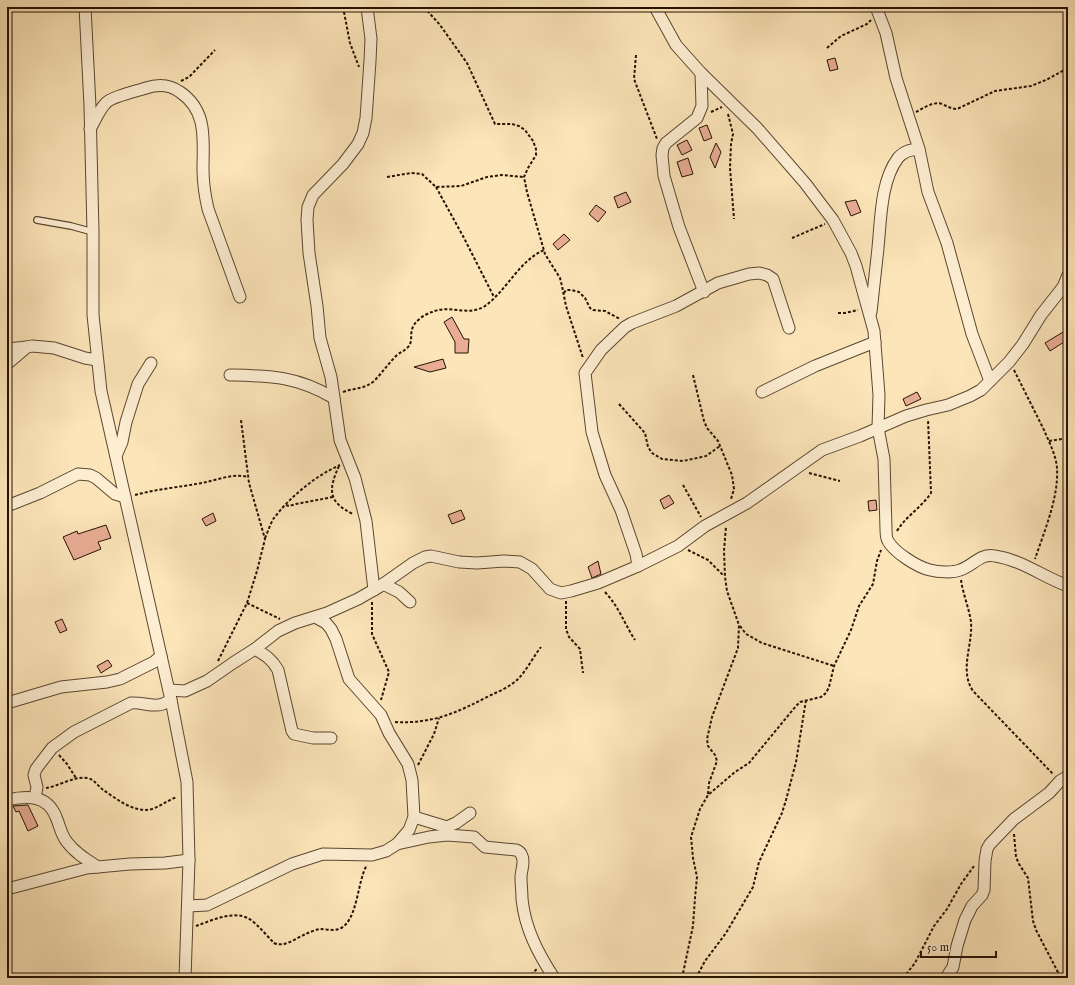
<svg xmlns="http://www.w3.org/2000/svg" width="1075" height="985" font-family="'IM FELL English',serif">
	<rect width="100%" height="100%" fill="#fce5b9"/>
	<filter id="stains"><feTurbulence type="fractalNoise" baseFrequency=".005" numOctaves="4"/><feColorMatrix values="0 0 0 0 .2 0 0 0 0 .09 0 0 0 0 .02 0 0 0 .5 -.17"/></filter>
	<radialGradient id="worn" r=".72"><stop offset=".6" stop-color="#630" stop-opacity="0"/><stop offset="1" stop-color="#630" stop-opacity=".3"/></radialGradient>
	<g fill="#e9ad96" stroke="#241203">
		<polygon points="835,58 838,69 830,71 827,60"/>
		<polygon points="707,125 712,138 704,141 699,128"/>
		<polygon points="687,140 692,150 682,155 677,145"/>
		<polygon points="716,143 721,152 715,168 710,157"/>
		<polygon points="688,158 693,174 682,177 677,162"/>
		<polygon points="626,192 631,202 618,208 614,197"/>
		<polygon points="856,200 861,212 851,216 845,202"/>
		<polygon points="596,205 606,212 598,222 589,214"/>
		<polygon points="564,234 570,240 558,250 553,244"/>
		<polygon points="452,317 464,339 469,339 468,353 455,353 455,342 444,322"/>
		<polygon points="1068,329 1064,342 1050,351 1045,343"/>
		<polygon points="443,359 446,368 430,372 414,367"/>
		<polygon points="917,392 921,399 906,406 903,399"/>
		<polygon points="669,495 674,503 664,509 660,500"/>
		<polygon points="876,500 877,510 869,511 868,501"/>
		<polygon points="461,510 465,519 452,524 448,515"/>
		<polygon points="213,513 216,521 206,526 202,519"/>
		<polygon points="106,525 111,538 98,542 101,549 74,560 63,537 77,531 78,534"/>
		<polygon points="598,561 601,574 592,578 588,567"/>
		<polygon points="62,619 67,630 60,633 55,622"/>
		<polygon points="108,660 112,666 101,673 97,666"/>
		<polygon points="28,805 38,826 28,831 19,811 16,812 13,806"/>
	</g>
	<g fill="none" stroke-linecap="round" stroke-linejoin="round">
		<g stroke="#5a4730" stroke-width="8">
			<polyline id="service" points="37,220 71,226 93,232"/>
		</g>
		<g stroke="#5a4730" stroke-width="13">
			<g id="minor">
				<polyline points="85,7 90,106 93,232 93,315 101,391 171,700 187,782 189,860 185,978"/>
				<polyline points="367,7 371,39 370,61 366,118 363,133 358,144 343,164 313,195 308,207 307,220 309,253 317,306 320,338 331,377 340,440 355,478 366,521 374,590"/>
				<path d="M655 7 676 45 701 73 757 128 805 183 833 220 851 253 856 266 874 331 879 395 878 428 884 459 886 529C886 533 886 538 888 541 894 552 917 567 930 570 938 572 952 573 960 570 973 566 980 553 995 556 1022 560 1043 577 1068 586"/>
				<polyline points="876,7 886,33 896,78 919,149 928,192 947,243 972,334 990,381"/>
				<polyline points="701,73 702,106 697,118 666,143 663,148 662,155 664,176 679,227 704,292"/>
				<path d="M90 129C95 121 100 108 106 103 111 97 137 91 146 88 158 84 169 84 180 92 208 111 203 140 203 169 203 183 205 196 208 209L240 297"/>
				<path d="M871 312C873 293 875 275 877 257 881 227 879 183 898 158 904 151 910 150 919 149"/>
				<polyline points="7,349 27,347"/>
				<polyline points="7,364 27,347 32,346 54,348 85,358 97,360"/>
				<path d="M230 375C272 376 296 376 334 398"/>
				<polyline points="762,392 815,366 875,342"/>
				<polyline points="116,456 122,442 126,422 138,384 151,363"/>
				<polyline points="7,506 40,493 78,474 90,475 96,478 115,494 125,497"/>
				<polyline points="638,566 636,554 621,510 605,475 598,452 592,432 585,373 601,350 625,327 632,323 676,306 718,283 749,274 759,273 767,275 773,279 789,328"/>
				<polyline points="383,584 399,592 410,602"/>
				<polyline points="315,617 326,623 331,629 336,639 349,679 381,715 389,733 408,764 412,780 414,817 409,830 397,844"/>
				<path d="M255 649C265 655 272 659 278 670L292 731 294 734 313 738H331"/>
				<polyline points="169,690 185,691 207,681 233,663 255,649 278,631 295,623 327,613 358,599 379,587 413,563 425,557 431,556 459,562 477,563 504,561 520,562 532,569 550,589 561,593 571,591 598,583 638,566 678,546 705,526 747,503 822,450 860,436 906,416 926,410 948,405 970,396 981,390 1009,362 1023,344 1041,315 1063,287 1068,275"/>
				<polyline points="7,703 61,687 107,682 120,679 154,662 161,656"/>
				<path d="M35 798 37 787 34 775 36 769 52 748 74 732 131 703C140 702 149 706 158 705 163 705 167 702 171 700"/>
				<path d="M7 800C27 796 47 794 56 817 60 826 61 835 67 842 75 853 87 860 98 867"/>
				<polyline points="414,817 447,827 456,823 470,813"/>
				<polyline points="7,889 87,868 130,864 165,863 189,860"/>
				<path d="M188 906 207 905 292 864 323 854 372 855 386 851 397 844 429 837 447 835 474 837 485 847 516 850C519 851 521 853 522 856 525 862 521 871 521 877 521 884 522 892 522 899 525 929 538 953 554 978"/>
				<polyline points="946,978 953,967 957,946 965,920 972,906 982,895 984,890 985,861 987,849 990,844 1014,819 1049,793 1060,781 1068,776"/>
			</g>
		</g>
		<g stroke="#241203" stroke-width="2" stroke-dasharray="3 2" stroke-linecap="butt">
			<polyline points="343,7 350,43 359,67"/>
			<polyline points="424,7 440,25 467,63 495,124 512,124 519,126 525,130 533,141 536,149 536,155 528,168 524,177 527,192 545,254 560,278 562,286 566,306 583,358"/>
			<polyline points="827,48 841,36 867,24 871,20"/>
			<polyline points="636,55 634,79 657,139"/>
			<polyline points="181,81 189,77 215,50"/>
			<polyline points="711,112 722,107"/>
			<path d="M916 112C924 108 933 101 942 104 947 106 951 109 957 109L995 91 1031 86 1046 80 1068 68"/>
			<polyline points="728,114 733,134 731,144 730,168 734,219"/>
			<polyline points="387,177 411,173 422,174 436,187 461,186 487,177 502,175 524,177"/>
			<polyline points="436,187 464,238 494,297"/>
			<polyline points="792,238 825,224"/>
			<polyline points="564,293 566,290 571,290 579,292 585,298 590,308 593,310 605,311 620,319"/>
			<polyline points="838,313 845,313 858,310"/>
			<path d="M1014 370C1024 390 1034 410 1044 430 1049 442 1056 455 1057 468 1059 497 1044 532 1035 559"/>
			<polyline points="693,375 704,421 707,428 718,441 732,475 734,489 731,499"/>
			<path d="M343 392C354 388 365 389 374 381 382 373 388 364 396 356 400 352 405 351 408 347 413 342 410 336 412 330 413 322 425 314 432 312 450 304 468 317 485 306 507 290 519 261 544 250"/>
			<polyline points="619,404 645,433 648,447 652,453 662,459 683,461 706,456 720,446"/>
			<polyline points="1049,441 1068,438"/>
			<path d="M339 466C328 490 328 502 353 514"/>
			<polyline points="809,473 840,481"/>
			<polyline points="683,485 701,517"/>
			<path d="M135 495C157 489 180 487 202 483 217 480 233 473 248 477"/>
			<polyline points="286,505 289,506 296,504 333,497"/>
			<path d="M897 531C906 516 921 508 931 493L928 419"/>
			<path d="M265 538C268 532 270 524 274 518 290 497 315 476 340 465"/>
			<polyline points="688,550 708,560 724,576"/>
			<path d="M961 580C963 594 969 608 971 622 973 645 959 670 973 691L1053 774"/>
			<path d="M605 592C619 607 624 623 635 640"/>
			<polyline points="566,601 566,629 569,637 580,649 583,673"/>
			<polyline points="372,602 372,634 389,672 381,700"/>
			<polyline points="247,603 280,619"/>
			<polyline points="740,626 746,634 762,643 834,666"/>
			<polyline points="218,661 247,603 257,571 265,539 249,483 241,420"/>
			<path d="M395 722C434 724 458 712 491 695 500 691 511 686 518 679 527 670 533 657 541 647"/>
			<polyline points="59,755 67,764 76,778"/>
			<polyline points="418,765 434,734 439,718"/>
			<path d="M46 788C59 786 74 776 87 778 94 779 97 785 102 789 115 798 135 814 152 809 161 806 168 800 177 797"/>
			<polyline points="708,794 709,783 717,761 715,755 708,746 707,739 712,717 738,648 739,625 727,591 725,577 724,551 726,526"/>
			<polyline points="1014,834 1016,857 1019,864 1028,878 1033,921 1036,930 1061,978"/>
			<path d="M196 926C213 920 235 909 251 920 260 927 267 936 274 943 284 948 296 938 306 934 310 932 315 930 320 929 326 929 333 931 339 929 358 922 357 881 367 865"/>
			<polyline points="296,978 302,975"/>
			<polyline points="527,978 537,969"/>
			<polyline points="682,978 693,926 695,898 697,877 693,858 691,837 700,809 708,795 735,772 749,763 796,706 800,702 821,697 826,693 829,687 834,666 851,630 859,606 873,584 877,561 881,550"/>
			<polyline points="696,978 705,961 726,933 753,887 759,862 782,813 786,800 796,762 806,700"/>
			<polyline points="903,978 915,963 934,926 947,909 961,884 974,866"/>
		</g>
		<use href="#service" stroke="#fdeed2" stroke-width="5.5"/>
		<use href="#minor" stroke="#fdeed2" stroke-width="11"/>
	</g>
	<rect width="1075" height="985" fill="none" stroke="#fce5b9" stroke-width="24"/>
	<rect x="8" y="8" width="1059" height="969" fill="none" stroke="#241203" stroke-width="2"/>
	<rect x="12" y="12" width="1051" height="961" fill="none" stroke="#241203"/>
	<path d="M921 951v6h75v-6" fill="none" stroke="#241203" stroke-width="2"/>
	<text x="927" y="951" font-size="12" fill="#241203" stroke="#fdeed2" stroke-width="3" paint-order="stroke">50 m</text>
	<rect width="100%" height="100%" filter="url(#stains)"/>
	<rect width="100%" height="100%" fill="url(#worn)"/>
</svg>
